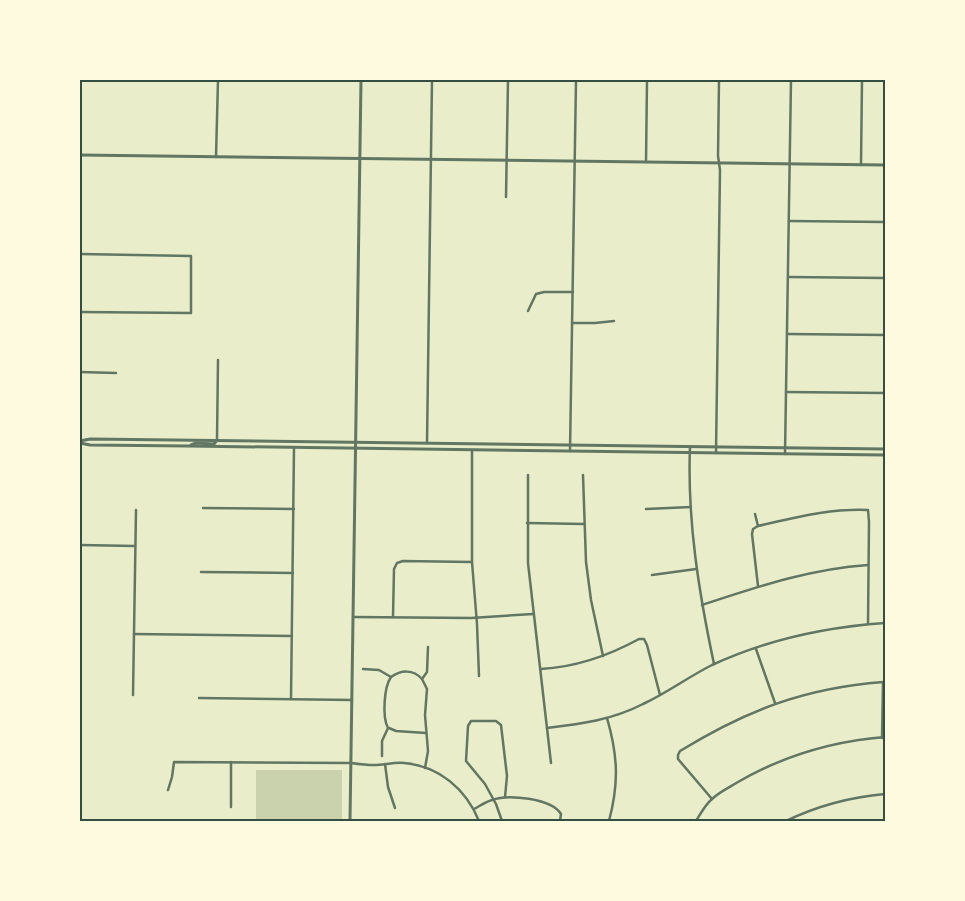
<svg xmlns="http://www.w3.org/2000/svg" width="965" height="901" font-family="'Nunito Sans',sans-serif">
	<rect width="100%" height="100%" fill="#e9edc9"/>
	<rect fill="#cad2ad" x="256" y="770" width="86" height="51"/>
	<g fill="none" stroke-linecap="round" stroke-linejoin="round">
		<g stroke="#617663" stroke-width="2.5">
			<polyline points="216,157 218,80"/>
			<polyline points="646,162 647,80"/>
			<polyline points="861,165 862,80"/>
			<polyline points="506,197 508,80"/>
			<polyline points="789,221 885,222"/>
			<polyline points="80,254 191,256 191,313 80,312"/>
			<polyline points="789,277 885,278"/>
			<polyline points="528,311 536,294 544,292 573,292"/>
			<polyline points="572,323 595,323 614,321"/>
			<polyline points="788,334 885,335"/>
			<polyline points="80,372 116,373"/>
			<polyline points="786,392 885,393"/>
			<polyline points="217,440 218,360"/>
			<polyline points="427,443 432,80"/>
			<path d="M690 447C687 520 699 593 714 664"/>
			<polyline points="472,450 472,562 477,624 479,676"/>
			<polyline points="570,451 576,80"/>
			<polyline points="716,453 720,170 718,156 719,80"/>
			<polyline points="785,454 791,80"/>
			<polyline points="528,475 528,563 551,763"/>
			<polyline points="583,475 586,562 591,600 603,656"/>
			<polyline points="203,508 294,509"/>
			<polyline points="646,509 691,507"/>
			<polyline points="755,514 758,526 753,529 752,534 758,586"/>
			<polyline points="527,523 584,524"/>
			<path d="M758 526C794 518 831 508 868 510L869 522 868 624"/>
			<polyline points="80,545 135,546"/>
			<polyline points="201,572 293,573"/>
			<polyline points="652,575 696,569"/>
			<path d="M702 605C757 587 809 569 868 565"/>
			<polyline points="353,617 471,618 533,614"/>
			<polyline points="393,617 394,569 397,563 403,561 472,562"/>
			<polyline points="134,634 292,636"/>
			<polyline points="756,649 775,703"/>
			<path d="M363 669 379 670 391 677C401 670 413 669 422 679"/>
			<path d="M541 669C577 667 608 656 639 639H644L647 645 660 695"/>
			<polyline points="133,695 136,510"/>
			<polyline points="199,698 352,700"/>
			<polyline points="291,699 294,448"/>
			<path d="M607 718C618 756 619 783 609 821"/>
			<polyline points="389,728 396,731 426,733"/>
			<path d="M547 728C581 724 612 720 643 704 667 693 688 677 712 665 766 640 827 627 885 623"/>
			<path d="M382 756V741L388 728C382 717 384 687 391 677"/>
			<polyline points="231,762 231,807"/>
			<polyline points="385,764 388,787 395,808"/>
			<polyline points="425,768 428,751 425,715 427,689 422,679 427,672 428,647"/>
			<path d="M168 790 172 777 174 762 351 763C358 764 366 765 374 765 384 765 394 762 404 763 439 766 466 789 479 821"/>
			<path d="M712 799 678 759V755L680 751C747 710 805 688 883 682L882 738"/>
			<path d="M474 809C480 806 485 802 492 800 508 794 551 798 561 814L560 821"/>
			<polyline points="502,821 496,804 485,784 466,761 468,726 471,721 496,721 501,725 507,776 505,797"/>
			<path d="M696 821C701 813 705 805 712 799 719 792 730 787 738 782 783 756 834 741 885 737"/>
			<path d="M786 821C817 806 851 797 885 794"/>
		</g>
		<g stroke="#617663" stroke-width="3">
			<polyline points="80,155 885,165"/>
			<polyline points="80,441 90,439 885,449"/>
			<polyline points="80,443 90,445 188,446 885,455"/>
			<polyline points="191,445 196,443 214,444 217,440"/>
			<polyline points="350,821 361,80"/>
		</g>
	</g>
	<rect width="965" height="901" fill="none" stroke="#fefae0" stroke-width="162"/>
	<rect x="81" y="81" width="803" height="739" fill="none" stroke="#344e41" stroke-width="2"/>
</svg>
